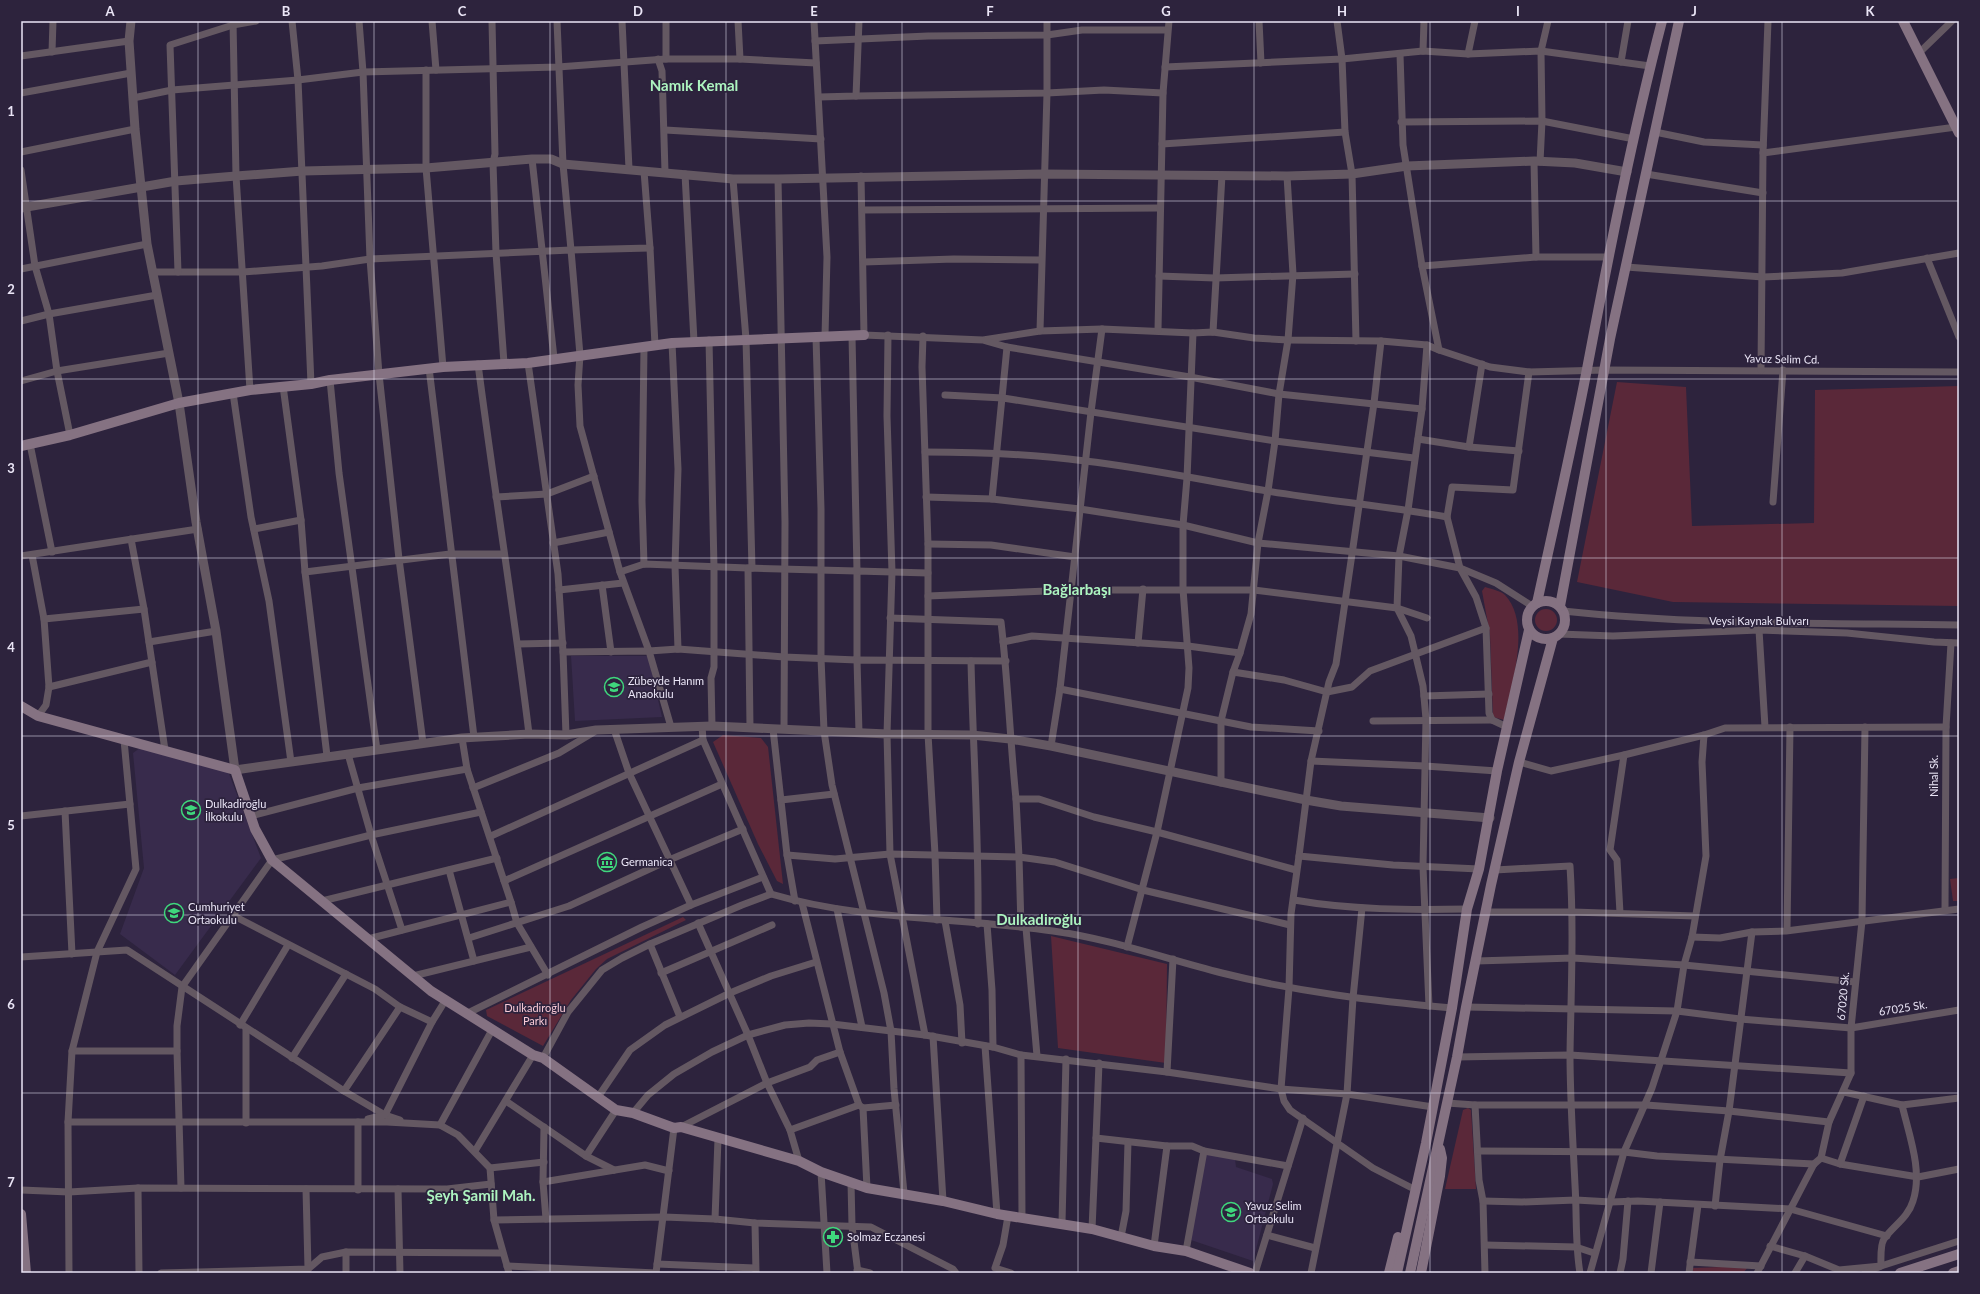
<svg xmlns="http://www.w3.org/2000/svg" width="1980" height="1294" font-family="Lato,sans-serif">
	<rect width="100%" height="100%" fill="#2d233d"/>
	<g fill="#382b4c">
		<polygon points="571,656 648,656 662,717 575,721"/>
		<polygon points="140,748 228,771 261,858 175,975 120,934 144,868 133,753"/>
		<polygon points="1205,1153 1235,1159 1236,1167 1272,1179 1273,1184 1253,1261 1191,1240"/>
	</g>
	<g fill="#5a2839">
		<polygon points="1617,382 1686,387 1692,526 1814,523 1815,390 1959,386 1959,606 1673,602 1577,582"/>
		<path d="M1485 587C1491 589 1501 591 1505 595 1532 624 1511 686 1504 720L1493 717 1490 635 1482 591Z"/>
		<circle cx="1546" cy="620" r="11"/>
		<polygon points="723,735 761,738 768,747 783,884 777,881 758,844 713,742"/>
		<polygon points="1959,878 1959,901 1953,901 1950,879"/>
		<polygon points="683,917 686,920 607,959 596,969 571,1000 543,1046 487,1016 486,1010"/>
		<polygon points="1051,936 1167,964 1166,1063 1058,1048"/>
		<polygon points="1468,1108 1471,1110 1476,1189 1445,1189 1463,1110"/>
		<polygon points="1749,1266 1743,1273 1693,1273 1693,1268"/>
	</g>
	<g fill="none" stroke-linecap="round" stroke-linejoin="round">
		<g stroke="#645862" stroke-width="7">
			<polyline points="233,21 236,176 250,390"/>
			<polyline points="292,21 298,80 311,384"/>
			<polyline points="359,21 363,72 370,259 379,374 399,559 423,743"/>
			<polyline points="432,21 436,70"/>
			<polyline points="492,21 495,154 493,163 496,253 504,363"/>
			<polyline points="557,21 563,164 571,250 650,248 644,171"/>
			<polyline points="622,21 629,169"/>
			<polyline points="666,21 666,59"/>
			<polyline points="738,21 740,59 816,63"/>
			<polyline points="814,21 827,257 825,336"/>
			<polyline points="1259,21 1261,63"/>
			<polyline points="1337,21 1342,59 1345,132 1352,174 1356,341"/>
			<polyline points="815,41 928,36 1047,35 1082,30 1167,30"/>
			<polyline points="1423,51 1424,21"/>
			<polyline points="52,52 53,21"/>
			<polyline points="1920,52 1952,21"/>
			<polyline points="1400,54 1403,145 1422,266 1439,350 1490,367 1529,372 1605,370 1959,372"/>
			<polyline points="1468,54 1475,21"/>
			<polyline points="21,56 129,41"/>
			<polyline points="658,59 662,71 665,172"/>
			<polyline points="1621,62 1628,21"/>
			<polyline points="1165,67 1342,59 1423,51 1468,54 1541,51 1650,66"/>
			<polyline points="426,70 426,168 443,367"/>
			<polyline points="21,93 131,73"/>
			<polyline points="856,96 1047,93 1104,90 1163,93"/>
			<polyline points="819,97 856,96 859,21"/>
			<polyline points="133,98 172,90 298,80 363,72 558,67 666,59 740,59"/>
			<polyline points="1401,122 1542,121 1634,139"/>
			<polyline points="665,130 821,139"/>
			<polyline points="1655,132 1704,142 1763,145"/>
			<polyline points="1162,144 1345,132"/>
			<polyline points="21,152 135,129"/>
			<polyline points="1763,153 1956,127"/>
			<polyline points="532,159 554,358"/>
			<polyline points="1534,161 1536,257"/>
			<polyline points="1540,162 1542,121 1541,51 1548,21"/>
			<polyline points="21,170 35,266 49,314 57,371 70,435"/>
			<polyline points="685,174 694,341"/>
			<polyline points="1646,174 1763,193"/>
			<polyline points="861,176 864,335 983,340 1040,331 1102,329 1193,333 1213,332 1254,338 1288,340 1381,341 1427,345 1439,350"/>
			<polyline points="733,179 746,339 752,568"/>
			<polyline points="778,179 785,522 784,729"/>
			<polyline points="863,210 1160,208"/>
			<polyline points="650,248 655,345"/>
			<polyline points="1927,258 1959,337"/>
			<polyline points="864,262 954,259 1041,260"/>
			<polyline points="1422,266 1536,257 1609,257"/>
			<polyline points="1626,267 1763,277 1842,273 1959,253"/>
			<polyline points="21,269 147,244"/>
			<polyline points="152,272 243,272 322,266 370,259 571,250 580,355 578,385 580,426 620,572 644,564 748,568"/>
			<polyline points="178,272 170,45 233,25 256,21"/>
			<polyline points="1159,276 1215,278 1355,274"/>
			<polyline points="21,321 49,314 157,295"/>
			<polyline points="1102,329 1091,412 1060,689 1251,727 1319,731"/>
			<polyline points="1158,330 1163,93 1169,21"/>
			<polyline points="1040,331 1047,93 1047,21"/>
			<polyline points="1213,332 1222,175"/>
			<polyline points="888,335 887,416 892,572 887,734 890,854 925,1035"/>
			<polyline points="923,336 922,367 928,544 928,734 935,854 937,920"/>
			<polyline points="816,337 821,509 821,658 824,731 832,785 884,993 891,1031 894,1089 904,1193"/>
			<polyline points="709,340 714,568 714,667 711,678 712,726"/>
			<polyline points="986,341 1007,347 992,499"/>
			<polyline points="1381,341 1374,403 1336,664 1329,682 1311,761 1299,856 1393,865 1479,869"/>
			<polyline points="672,343 678,469 675,566 678,649"/>
			<polyline points="1427,345 1422,409 1408,510 1399,556 1397,608 1411,636 1423,686 1426,719 1423,867 1429,1006"/>
			<polyline points="644,347 642,501 644,564"/>
			<polyline points="1007,347 1190,377 1279,394 1422,409"/>
			<polyline points="528,363 558,574 563,652 566,735"/>
			<path d="M478 364C494 488 514 611 529 734"/>
			<polyline points="429,368 474,737"/>
			<polyline points="1761,370 1763,153 1768,21"/>
			<polyline points="330,380 339,473 377,750"/>
			<polyline points="21,381 57,371 169,353"/>
			<polyline points="283,386 301,520 305,572"/>
			<polyline points="233,393 251,517 269,601 291,762"/>
			<polyline points="945,395 1003,398 1275,441 1414,458"/>
			<polyline points="1418,439 1469,447 1519,451"/>
			<polyline points="30,444 52,552"/>
			<polyline points="1469,447 1482,364"/>
			<path d="M925 452C979 452 1032 454 1085 461 1146 468 1207 481 1267 491 1327 501 1387 506 1447 517"/>
			<polyline points="496,497 547,494 594,476"/>
			<polyline points="926,497 992,499 1080,509 1183,525 1258,543 1399,556 1460,568 1496,583 1532,606"/>
			<polyline points="1773,502 1783,370"/>
			<polyline points="254,529 301,520"/>
			<polyline points="131,539 144,609 165,750"/>
			<polyline points="553,543 609,532"/>
			<polyline points="928,544 991,545 1075,557"/>
			<polyline points="32,555 44,619 49,687 46,705 38,716"/>
			<polyline points="21,556 198,529"/>
			<polyline points="620,572 649,651 678,649 784,657 857,660 857,571 928,573"/>
			<polyline points="602,585 611,652"/>
			<polyline points="559,590 623,583"/>
			<polyline points="928,596 1072,590 1254,590 1397,608 1427,618"/>
			<path d="M1563 611C1694 625 1827 623 1959 625"/>
			<path d="M890 618 1001 622C1008 681 1010 740 1016 799H1039L1094 817 1157 832 1296 870"/>
			<polyline points="44,619 144,609"/>
			<polyline points="1759,630 1765,727"/>
			<polyline points="1559,634 1613,636 1759,630 1847,633 1934,642 1959,643"/>
			<polyline points="149,642 216,631"/>
			<polyline points="1003,642 1032,636 1188,646 1240,653"/>
			<polyline points="1138,643 1143,589"/>
			<polyline points="518,644 563,643"/>
			<polyline points="563,652 649,651 671,727"/>
			<path d="M971 661C973 749 979 836 978 924"/>
			<polyline points="1233,672 1284,680 1327,692 1352,687 1370,671 1486,628"/>
			<polyline points="49,687 152,662"/>
			<polyline points="1424,696 1489,694"/>
			<polyline points="1373,721 1492,720"/>
			<path d="M702 726 703 740 771 894C863 921 959 917 1053 931 1111 939 1166 959 1222 973 1298 992 1374 1001 1452 1008"/>
			<polyline points="1507,727 1492,720 1489,713 1486,628 1476,597 1460,568 1447,517 1452,487 1513,490 1529,372"/>
			<polyline points="750,728 748,568 857,571 852,336"/>
			<polyline points="614,729 629,773 691,905"/>
			<polyline points="773,729 787,855 795,901"/>
			<polyline points="859,733 857,660 1006,661"/>
			<polyline points="462,738 467,769 504,881 722,784"/>
			<polyline points="1051,746 1060,689"/>
			<polyline points="348,754 371,835 402,930"/>
			<polyline points="327,756 305,572 450,554 504,554"/>
			<polyline points="1311,761 1425,766 1497,771"/>
			<polyline points="1519,762 1551,771 1624,755 1704,735 1725,728 1946,727"/>
			<polyline points="1221,783 1221,721 1233,672 1240,653 1251,614 1258,543 1268,491 1275,441 1279,394 1288,340 1293,274 1287,176"/>
			<polyline points="473,788 559,753 594,732"/>
			<polyline points="1016,799 1019,857 1055,862 1143,890 1290,925"/>
			<polyline points="781,800 834,794"/>
			<polyline points="65,811 72,954"/>
			<polyline points="21,816 130,804"/>
			<polyline points="251,816 358,788 467,769"/>
			<polyline points="491,836 703,740"/>
			<polyline points="787,855 835,859 890,854 1019,857 1021,927"/>
			<polyline points="1299,856 1291,914 1289,988 1281,1089 1284,1101 1290,1110 1373,1168 1410,1187"/>
			<polyline points="449,870 474,961"/>
			<path d="M1495 870 1570 866C1574 929 1571 991 1570 1054 1570 1098 1573 1142 1575 1185 1577 1215 1575 1244 1580 1273"/>
			<path d="M1294 900C1351 910 1409 910 1467 909"/>
			<polyline points="322,901 497,858"/>
			<polyline points="511,902 517,923 548,975"/>
			<polyline points="802,903 840,1052 859,1105 863,1108 867,1188"/>
			<polyline points="837,909 862,1027"/>
			<polyline points="1945,910 1946,727 1951,643"/>
			<polyline points="1485,912 1573,912 1695,916"/>
			<polyline points="1620,913 1617,860 1610,850 1624,755"/>
			<polyline points="232,915 375,989 400,1007 432,1022"/>
			<polyline points="945,921 960,1005 962,1043"/>
			<polyline points="698,923 748,1035 767,1083 790,1130 799,1161"/>
			<polyline points="987,924 992,990 993,1047"/>
			<polyline points="1026,928 1037,1056"/>
			<polyline points="1787,930 1790,727"/>
			<polyline points="1692,937 1720,938 1752,932 1786,931 1959,909"/>
			<polyline points="469,938 569,906 669,860 743,829"/>
			<polyline points="368,939 511,902 504,881"/>
			<polyline points="650,944 680,1017"/>
			<polyline points="1127,947 1157,832 1188,688 1189,668 1183,589 1183,525 1187,478 1193,333"/>
			<polyline points="21,957 127,950 344,1091 385,1115 400,1120"/>
			<polyline points="1476,961 1573,958 1684,965 1855,982"/>
			<polyline points="661,973 772,925"/>
			<polyline points="413,976 531,947"/>
			<polyline points="1466,1007 1677,1011 1740,1019 1851,1028 1959,1010"/>
			<polyline points="466,1014 642,927 691,905 763,877"/>
			<polyline points="240,1025 288,945"/>
			<polyline points="933,1036 943,1201"/>
			<polyline points="985,1046 997,1214"/>
			<polyline points="72,1051 177,1051"/>
			<polyline points="1021,1055 1022,1218"/>
			<polyline points="1457,1057 1570,1055 1851,1073"/>
			<polyline points="292,1058 346,974"/>
			<polyline points="543,1058 568,1012 602,970 622,958 650,944 742,905 771,894"/>
			<polyline points="1099,1063 1096,1138 1167,1146 1192,1146 1204,1151 1288,1166"/>
			<polyline points="1167,1072 1173,959"/>
			<polyline points="344,1091 400,1007"/>
			<polyline points="1844,1092 1902,1105 1959,1098"/>
			<polyline points="598,1097 630,1050 665,1025 730,993 771,976 816,962"/>
			<polyline points="506,1101 586,1156 614,1170"/>
			<polyline points="1447,1103 1475,1105 1646,1105 1729,1111 1829,1122"/>
			<polyline points="1475,1105 1479,1180 1483,1201 1485,1273"/>
			<polyline points="863,1108 896,1105"/>
			<polyline points="633,1113 648,1095 674,1074 712,1052 748,1035 785,1025 809,1023 832,1024 925,1035 993,1047 1021,1055 1167,1072 1281,1089 1347,1094 1433,1107"/>
			<polyline points="368,1119 385,1115 432,1022 445,1001"/>
			<polyline points="68,1122 387,1122 440,1125 458,1135 490,1168 494,1220 509,1273"/>
			<polyline points="246,1123 246,1029"/>
			<polyline points="440,1125 492,1030"/>
			<polyline points="544,1127 543,1182 546,1219"/>
			<polyline points="681,1127 767,1083 810,1067 817,1060 840,1052"/>
			<polyline points="790,1130 859,1105"/>
			<polyline points="475,1151 533,1055"/>
			<polyline points="1478,1151 1624,1152 1657,1156 1814,1164"/>
			<polyline points="586,1156 616,1110"/>
			<polyline points="1821,1158 1840,1164 1918,1177 1959,1169"/>
			<polyline points="1840,1164 1864,1096"/>
			<polyline points="490,1168 544,1162"/>
			<polyline points="821,1172 827,1273"/>
			<polyline points="543,1182 645,1165 669,1171"/>
			<polyline points="851,1182 852,1226 858,1273"/>
			<polyline points="138,1188 139,1273"/>
			<polyline points="181,1188 177,1051 177,1026 182,987 272,860 371,835 481,812"/>
			<polyline points="306,1189 308,1269"/>
			<polyline points="398,1189 400,1273"/>
			<polyline points="21,1190 69,1192 138,1188 447,1189 491,1184"/>
			<polyline points="358,1190 358,1122"/>
			<polyline points="1483,1201 1522,1202 1576,1200 1611,1202 1638,1201 1790,1209 1887,1236"/>
			<polyline points="1715,1206 1720,1160 1729,1111 1752,932"/>
			<polyline points="1008,1216 1003,1245 995,1268 1011,1273"/>
			<polyline points="715,1219 718,1139"/>
			<polyline points="494,1220 664,1217 715,1219 755,1223 871,1227 953,1269 956,1273"/>
			<polyline points="755,1223 756,1273"/>
			<polyline points="1062,1223 1066,1059"/>
			<polyline points="1092,1229 1096,1138"/>
			<polyline points="1267,1235 1315,1248"/>
			<polyline points="1121,1237 1126,1211 1128,1142"/>
			<polyline points="1485,1245 1576,1247 1594,1253"/>
			<polyline points="1154,1246 1167,1146"/>
			<polyline points="1770,1246 1805,1256 1839,1270 1881,1266 1959,1241"/>
			<polyline points="1186,1251 1204,1151"/>
			<polyline points="346,1252 346,1273"/>
			<polyline points="1690,1262 1761,1266"/>
			<polyline points="657,1264 755,1268"/>
			<polyline points="507,1266 656,1273"/>
			<polyline points="857,1270 870,1273"/>
			<polyline points="69,1273 68,1122 72,1051 97,952 136,869 124,740"/>
			<polyline points="161,1273 308,1269 322,1257 346,1252 502,1253"/>
			<polyline points="656,1273 674,1128"/>
			<polyline points="1255,1273 1303,1118"/>
			<polyline points="1311,1273 1347,1094 1353,998 1362,908"/>
			<polyline points="1590,1273 1624,1152 1652,1088 1677,1011 1684,965 1692,937 1706,856 1702,762 1704,735"/>
			<polyline points="1620,1273 1623,1259 1628,1201"/>
			<polyline points="1651,1273 1660,1202"/>
			<polyline points="1689,1273 1698,1205"/>
			<polyline points="1757,1273 1814,1164 1821,1158 1829,1122 1851,1073 1851,1028 1862,921 1865,727"/>
			<polyline points="1795,1273 1805,1256"/>
			<path d="M1865 1273 1881 1266C1881 1259 1880 1245 1884 1239 1893 1226 1908 1218 1913 1201 1923 1171 1909 1135 1902 1105"/>
		</g>
		<g stroke="#645862" stroke-width="9">
			<polyline points="131,21 129,41 135,129 147,244 179,403 196,522 216,631 235,770 462,738 529,734 566,735 596,730 712,726 887,734 972,735 1010,739 1051,746 1306,800 1341,806 1490,818"/>
			<polyline points="21,208 176,181 236,176 303,171 426,168 532,159 551,159 563,164 733,179 778,179 1044,174 1287,176 1352,174 1407,166 1534,161 1575,163 1627,172"/>
		</g>
		<g stroke="#857282" stroke-width="10">
			<polyline points="1903,21 1959,133"/>
			<polyline points="21,446 70,435 179,403 250,390 311,384 330,380 443,367 528,363 672,343 864,335"/>
			<circle cx="1546" cy="620" r="19"/>
			<path d="M1537 603C1554 525 1572 447 1587 369 1609 253 1632 136 1662 21"/>
			<polyline points="1560,606 1610,339 1679,21"/>
			<polyline points="21,706 38,716 235,770 255,829 272,860 431,991 533,1055 543,1058 616,1110 633,1113 674,1128 681,1127 799,1161 821,1172 867,1188 943,1201 997,1214 1092,1229 1154,1246 1186,1251 1250,1273"/>
			<polyline points="21,1214 26,1273"/>
			<polyline points="1389,1273 1398,1237"/>
			<polyline points="1397,1273 1426,1143 1452,1008 1467,909 1479,869 1497,771 1529,630"/>
			<polyline points="1410,1273 1457,1057 1466,1007 1491,885 1519,762 1553,638"/>
			<polyline points="1421,1273 1440,1176 1442,1158 1440,1149"/>
			<polyline points="1900,1273 1959,1254"/>
			<polyline points="1953,1273 1959,1271"/>
		</g>
	</g>
	<path fill="none" stroke="#eae5f6" stroke-width="1" stroke-opacity="0.55" d="M198 21V1273M374 21V1273M550 21V1273M726 21V1273M902 21V1273M1078 21V1273M1254 21V1273M1430 21V1273M1606 21V1273M1782 21V1273M21 201H1959M21 379H1959M21 558H1959M21 736H1959M21 915H1959M21 1093H1959"/>
	<defs>
		<g id="school-ring" transform="scale(1)"><circle r="9.5" fill="#2d233d" stroke="#3fd77d" stroke-width="1.5"/><path d="M0-5L7-2L0 1L-7-2ZM-4 1L0 2.5L4 1V4Q0 6-4 4Z" fill="#3fd77d"/></g>
		<g id="museum-ring" transform="scale(1)"><circle r="9.5" fill="#2d233d" stroke="#3fd77d" stroke-width="1.5"/><path d="M0-6L6-3V-2H-6V-3ZM-5-1h2V3h-2ZM-1-1h2V3h-2ZM3-1h2V3H3ZM-6 4H6V6H-6Z" fill="#3fd77d"/></g>
		<g id="pharmacy-ring" transform="scale(1)"><circle r="9.5" fill="#2d233d" stroke="#3fd77d" stroke-width="1.5"/><path d="M-2-6h4v4h4v4h-4v4h-4v-4h-4v-4h4Z" fill="#3fd77d"/></g>
	</defs>
	<g fill-rule="evenodd">
		<use href="#school-ring" x="614" y="687"/>
		<use href="#school-ring" x="191" y="810"/>
		<use href="#museum-ring" x="607" y="862"/>
		<use href="#school-ring" x="174" y="913"/>
		<use href="#school-ring" x="1231" y="1212"/>
		<use href="#pharmacy-ring" x="833" y="1237"/>
	</g>
	<g text-anchor="middle" stroke-width="3.5" stroke-linejoin="round" paint-order="stroke">
		<g font-size="11" fill="#eae5f6" stroke="#2d233d">
			<text transform="translate(1782 359) rotate(1)" y="4">Yavuz Selim Cd.</text>
			<text x="1759" y="625">Veysi Kaynak Bulvarı</text>
			<text transform="translate(1934 776) rotate(-90)" y="4">Nihal Sk.</text>
			<text transform="translate(1843 996) rotate(-85)" y="4">67020 Sk.</text>
			<text transform="translate(1903 1008) rotate(-9)" y="4">67025 Sk.</text>
		</g>
		<g font-size="11" fill="#eae5f6" stroke="#2d233d" text-anchor="start">
			<text x="628" y="685">Zübeyde Hanım<tspan x="628" dy="13">Anaokulu</tspan></text>
			<text x="205" y="808">Dulkadiroğlu<tspan x="205" dy="13">İlkokulu</tspan></text>
			<text x="621" y="866">Germanica</text>
			<text x="188" y="911">Cumhuriyet<tspan x="188" dy="13">Ortaokulu</tspan></text>
			<text x="1245" y="1210">Yavuz Selim<tspan x="1245" dy="13">Ortaokulu</tspan></text>
			<text x="847" y="1241">Solmaz Eczanesi</text>
		</g>
		<g font-size="11" fill="#f8cad6" stroke="#2d233d">
			<text x="535" y="1012">Dulkadiroğlu<tspan x="535" dy="13">Parkı</tspan></text>
		</g>
		<g font-size="15" font-weight="bold" fill="#adf4c0" stroke="#2d233d">
			<text x="694" y="91">Namık Kemal</text>
			<text x="1077" y="595">Bağlarbaşı</text>
			<text x="1039" y="925">Dulkadiroğlu</text>
			<text x="481" y="1201">Şeyh Şamil Mah.</text>
		</g>
	</g>
	<rect width="1980" height="1294" fill="none" stroke="#2d233d" stroke-width="44"/>
	<rect x="22" y="22" width="1936" height="1250" fill="none" stroke="#eae5f6" stroke-width="1.5"/>
	<g font-size="13" text-anchor="middle" font-weight="bold" fill="#eae5f6">
		<text x="110" y="16">A</text>
		<text x="286" y="16">B</text>
		<text x="462" y="16">C</text>
		<text x="638" y="16">D</text>
		<text x="814" y="16">E</text>
		<text x="990" y="16">F</text>
		<text x="1166" y="16">G</text>
		<text x="1342" y="16">H</text>
		<text x="1518" y="16">I</text>
		<text x="1694" y="16">J</text>
		<text x="1870" y="16">K</text>
		<text x="11" y="116">1</text>
		<text x="11" y="294">2</text>
		<text x="11" y="473">3</text>
		<text x="11" y="652">4</text>
		<text x="11" y="830">5</text>
		<text x="11" y="1009">6</text>
		<text x="11" y="1187">7</text>
	</g>
</svg>
